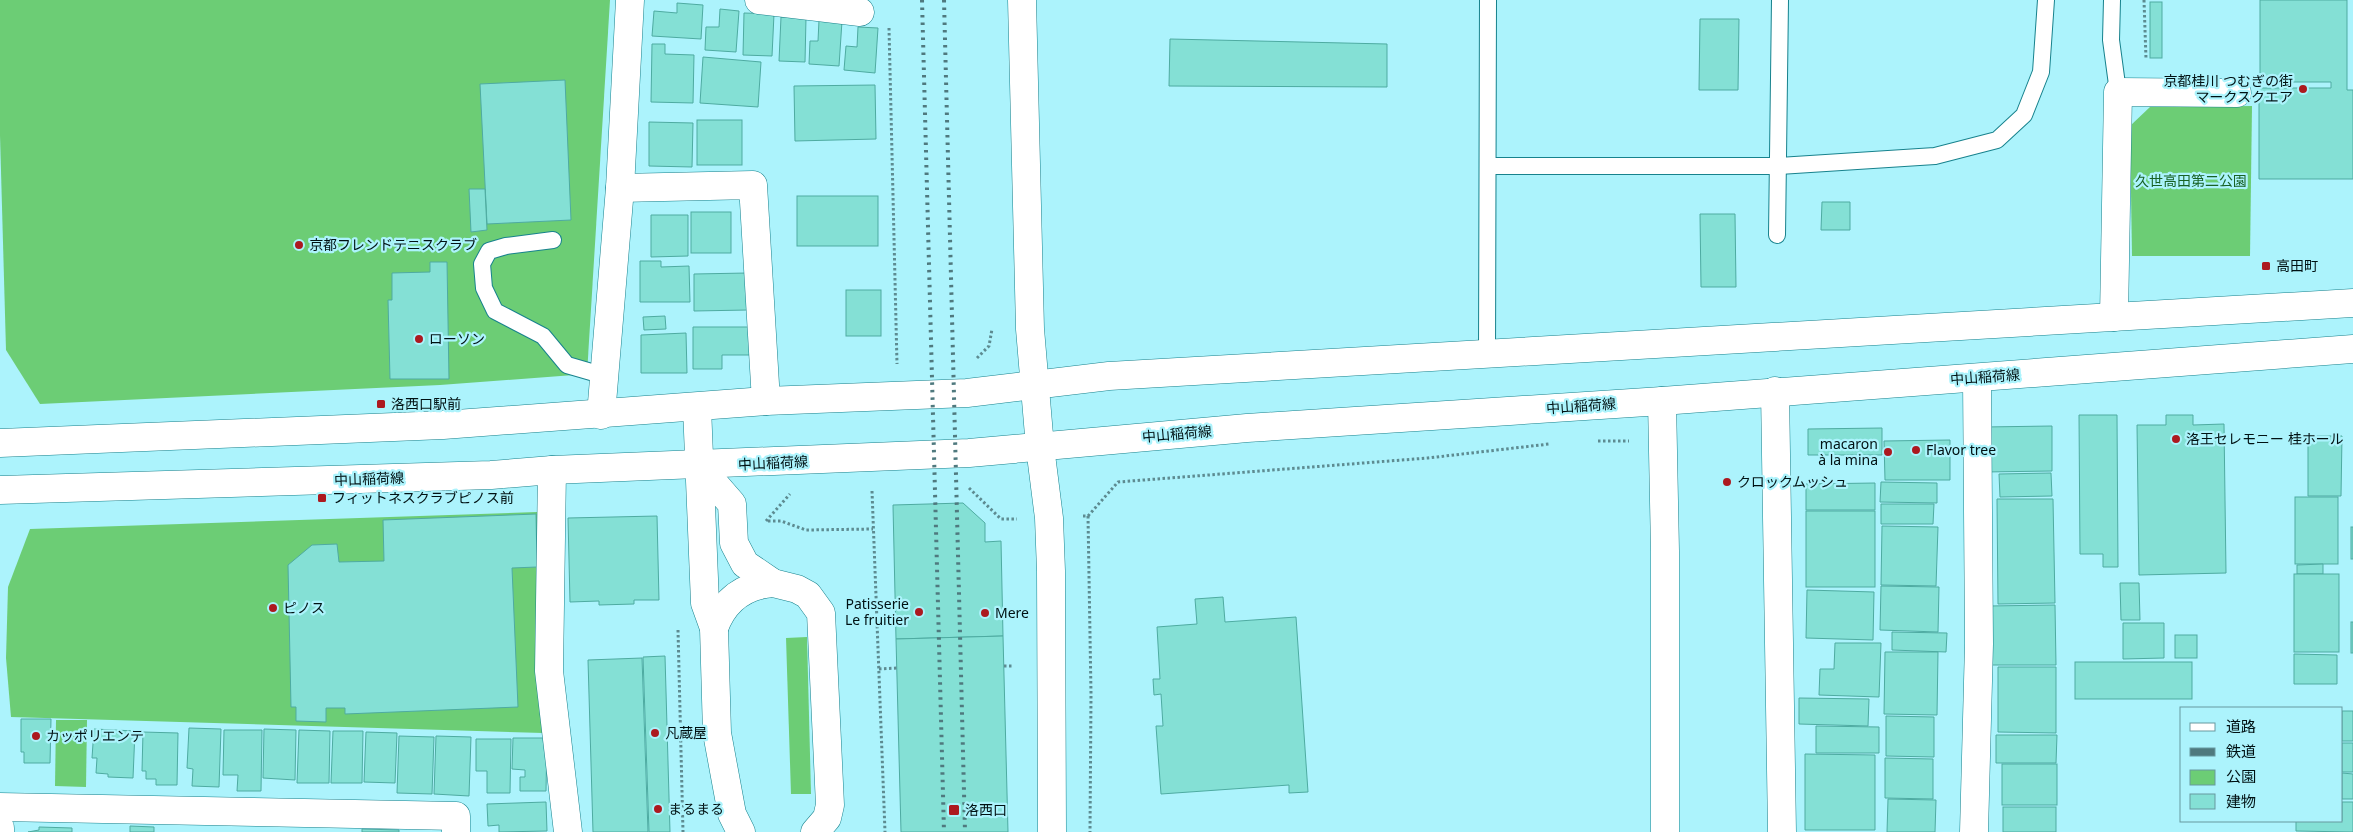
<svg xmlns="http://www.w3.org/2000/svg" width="2353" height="832" font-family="'Noto Sans','Noto Sans JP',sans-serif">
	<rect width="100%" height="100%" fill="#acf3fc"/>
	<g fill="#6ccd75">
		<polygon points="0,0 610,0 587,374 440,385 40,404 6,350 0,135"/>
		<polygon points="2252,106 2250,256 2132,256 2130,126 2150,107"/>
		<polygon points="537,512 543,733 11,717 6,658 8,587 30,529"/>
		<polygon points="807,637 811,794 791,794 786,638"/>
		<polygon points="56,720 87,720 86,787 55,786"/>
	</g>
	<g fill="#84e0d5" stroke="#4eaba1">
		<polygon points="2260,0 2347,0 2347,90 2353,90 2353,179 2259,179 2259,88 2331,88 2331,82 2260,82"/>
		<rect x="2150" y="2" width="12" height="56"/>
		<polygon points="677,3 703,5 701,39 652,36 654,11 677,13"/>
		<polygon points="720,9 739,11 736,52 705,50 706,27 719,27"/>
		<polygon points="744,13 774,14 772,56 743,55"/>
		<polygon points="781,17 806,18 805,62 779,61"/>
		<polygon points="1700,19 1739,19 1738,90 1699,90"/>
		<polygon points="819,20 842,21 839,66 809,64 810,41 818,41"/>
		<polygon points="858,27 878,28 875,73 844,70 846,46 857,47"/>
		<polygon points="1170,39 1387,44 1387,87 1169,86"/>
		<polygon points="652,44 665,44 665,54 694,55 693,103 651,102"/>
		<polygon points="703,57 761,62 758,107 700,103"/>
		<polygon points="565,80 571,220 487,224 480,84"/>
		<polygon points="875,85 876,139 795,141 794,86"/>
		<rect x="697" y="120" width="45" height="45"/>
		<polygon points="649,122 693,123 692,167 649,166"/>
		<polygon points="469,189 485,189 487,230 471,232"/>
		<rect x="797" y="196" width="81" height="50"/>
		<polygon points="1822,202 1850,202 1850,230 1821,230"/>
		<rect x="691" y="212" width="40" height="41"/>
		<polygon points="1700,214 1735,214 1736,287 1701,287"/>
		<polygon points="651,215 688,215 688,256 651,257"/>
		<polygon points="640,261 661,261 661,267 689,266 690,302 640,302"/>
		<polygon points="430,262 447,262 449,379 390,379 388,300 392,300 392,273 430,272"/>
		<polygon points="747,273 748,310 694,311 694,274"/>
		<rect x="846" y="290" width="35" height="46"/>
		<polygon points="665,316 666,329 644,330 643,317"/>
		<polygon points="693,327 750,327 750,355 722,355 722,369 693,369"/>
		<polygon points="686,333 687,373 641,373 641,335"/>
		<polygon points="2079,415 2117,415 2118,567 2103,567 2103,554 2080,554"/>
		<polygon points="2166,415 2193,415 2193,425 2224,424 2226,573 2139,575 2137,425 2166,425"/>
		<polygon points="2052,426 2052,471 1984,472 1984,427"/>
		<polygon points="1882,428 1882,455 1808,455 1808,429"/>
		<polygon points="2308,436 2342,436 2341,496 2308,496"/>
		<polygon points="1950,440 1950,480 1885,480 1884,441"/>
		<polygon points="2051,473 2052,496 2000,497 1999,474"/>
		<polygon points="1881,482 1937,483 1937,503 1880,502"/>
		<polygon points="1875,483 1875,510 1806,510 1806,484"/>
		<rect x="2295" y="497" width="43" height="67"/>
		<polygon points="1997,499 2053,499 2055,603 1998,604"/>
		<polygon points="963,503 985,523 985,542 1001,541 1003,636 896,639 893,505"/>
		<polygon points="1881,504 1934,504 1933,524 1881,524"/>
		<rect x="1806" y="511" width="69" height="76"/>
		<polygon points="536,514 537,567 512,568 518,707 345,714 345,708 326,708 326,722 296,721 296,707 291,707 288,565 312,545 337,544 339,562 384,561 383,520"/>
		<polygon points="657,516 659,600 634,600 634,604 599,605 599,601 570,602 568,518"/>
		<polygon points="1882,526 1938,527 1936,586 1881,585"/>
		<rect x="2351" y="527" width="2" height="32"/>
		<polygon points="2323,564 2323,574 2297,574 2297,565"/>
		<rect x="2294" y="574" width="45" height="78"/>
		<polygon points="2120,583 2139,583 2140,620 2121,620"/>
		<polygon points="1881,586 1939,587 1938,632 1880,630"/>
		<polygon points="1807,590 1874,592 1873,640 1806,638"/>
		<polygon points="1223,597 1225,622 1296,617 1308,792 1289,793 1289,785 1161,794 1156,726 1163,726 1161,694 1154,695 1153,679 1160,679 1157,627 1197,624 1195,599"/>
		<polygon points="2055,605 2056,665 1989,665 1989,606"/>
		<rect x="2351" y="622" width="2" height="31"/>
		<polygon points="2123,623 2164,623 2164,658 2123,659"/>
		<polygon points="1892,632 1947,633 1946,652 1892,650"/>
		<rect x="2175" y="635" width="22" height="23"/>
		<polygon points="1003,636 1008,832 901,832 896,639"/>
		<polygon points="1835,643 1881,643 1879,697 1819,695 1820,669 1834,669"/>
		<polygon points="1885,652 1938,652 1937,715 1884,714"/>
		<polygon points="2294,654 2337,655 2337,684 2294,684"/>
		<polygon points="665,656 670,832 649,832 643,657"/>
		<polygon points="642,658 648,832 593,832 588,660"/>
		<rect x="2075" y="662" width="117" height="37"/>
		<polygon points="1998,667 2056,667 2056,733 1998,732"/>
		<polygon points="1799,698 1869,699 1868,726 1799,724"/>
		<rect x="2342" y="711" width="11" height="30"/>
		<polygon points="1886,716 1934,717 1934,757 1886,756"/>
		<polygon points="21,719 51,719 50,763 24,763 24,752 21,752"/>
		<polygon points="1816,726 1879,727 1879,753 1816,753"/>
		<polygon points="189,728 221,729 219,787 192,786 193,769 187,768"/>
		<polygon points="94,729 135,731 133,778 108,777 108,774 96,773 97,758 92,758"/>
		<polygon points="264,729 296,730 295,780 263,778"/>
		<polygon points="224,730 262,730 261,791 237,791 238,775 223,775"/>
		<polygon points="299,730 330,731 329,783 297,783"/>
		<polygon points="333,731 363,731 362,783 331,783"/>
		<polygon points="143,732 178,733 177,785 156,785 156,779 146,779 146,771 142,771"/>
		<polygon points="366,732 397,733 395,783 364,782"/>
		<polygon points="1996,735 2057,735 2056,763 1996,763"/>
		<polygon points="399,736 434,737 432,794 397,793"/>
		<polygon points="436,736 471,737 469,796 434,794"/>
		<polygon points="513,738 547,738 546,791 520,791 520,777 525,777 525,770 512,769"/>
		<polygon points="476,739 511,739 510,793 487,793 487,771 476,771"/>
		<rect x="2342" y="743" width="11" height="29"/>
		<polygon points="1805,754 1875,755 1875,830 1805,830"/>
		<polygon points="1885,758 1933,759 1933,799 1885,798"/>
		<rect x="2002" y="764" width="55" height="41"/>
		<polygon points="2342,773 2353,774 2353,799 2342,799"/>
		<polygon points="1888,799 1936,800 1935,832 1887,832"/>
		<polygon points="546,802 547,831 499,832 499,825 488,826 487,804"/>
		<polygon points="2342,802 2353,802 2353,832 2296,831 2296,821 2342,821"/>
		<rect x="2003" y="807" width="53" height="25"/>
		<polygon points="130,826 154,827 154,832 130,832"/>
		<polygon points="39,827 72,828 72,832 28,832 39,830"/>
		<polygon points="362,829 399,830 399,832 362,832"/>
	</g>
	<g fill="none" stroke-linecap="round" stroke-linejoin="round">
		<g stroke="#17828d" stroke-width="18">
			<g id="lane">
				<polyline points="2112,0 2111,40 2118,92"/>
				<polyline points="1488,166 1779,166 1935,156 1997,140 2024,115 2041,72 2046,0"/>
				<polyline points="1777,235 1780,0"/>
				<polyline points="553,240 506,246 489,251 482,264 484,288 495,311 543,336 567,365 605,376"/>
				<polyline points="1487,355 1488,0"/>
			</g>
		</g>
		<g stroke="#17828d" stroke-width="29">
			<g id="street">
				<polyline points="759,0 860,12"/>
				<polyline points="620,188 753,185 766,401"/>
				<polyline points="2114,317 2118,92 2237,93"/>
				<polyline points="1775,391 1782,832"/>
				<polyline points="1662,401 1665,551 1665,832"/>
				<polyline points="697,407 705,603 714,628 717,733 732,814 741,832"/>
				<polyline points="601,415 620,188 630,0"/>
				<polyline points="699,466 732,504 734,543 745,564 773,583 797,589 808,595 821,613 830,805 827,818 815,832"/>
				<polyline points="552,470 549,671 568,832"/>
				<path d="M714 628C724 600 744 585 773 583"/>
				<polyline points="0,807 456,816 456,832"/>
				<polyline points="0,828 0,832"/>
				<polyline points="1974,832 1979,644 1977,378"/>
			</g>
		</g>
		<g stroke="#17828d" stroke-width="29">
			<g id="secondary">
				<polyline points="1022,0 1030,329 1040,447 1049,518 1051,571 1052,832"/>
				<polyline points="0,443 443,425 766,401 967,393 1109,376 2353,303"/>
				<polyline points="0,490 491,475 552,470 969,453 1247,428 1662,401 2353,349"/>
			</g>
		</g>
		<g stroke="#5d8b91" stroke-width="3" stroke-dasharray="2.5 2.5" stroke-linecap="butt">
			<polyline points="2144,0 2146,59"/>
			<polyline points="889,28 897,364"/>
			<polyline points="977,358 989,346 992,329"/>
			<polyline points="1598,441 1629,441"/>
			<polyline points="969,488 1001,519 1017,519"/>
			<polyline points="872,491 885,832"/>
			<polyline points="1083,516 1088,516 1118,482 1428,458 1549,444"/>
			<polyline points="1088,516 1091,694 1090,832"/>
			<polyline points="766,521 790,494"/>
			<polyline points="768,521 781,521 806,530 873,529"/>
			<polyline points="678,630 683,832"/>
			<polyline points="1004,666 1014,666"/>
			<polyline points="879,669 897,668"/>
		</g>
		<use href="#lane" stroke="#fff" stroke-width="16"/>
		<use href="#street" stroke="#fff" stroke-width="28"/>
		<use href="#secondary" stroke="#fff" stroke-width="28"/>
		<g stroke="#4f797e" stroke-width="4" stroke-dasharray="2.5 5" stroke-linecap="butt">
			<polyline points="922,0 944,832"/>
			<polyline points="944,0 965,832"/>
		</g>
	</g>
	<g fill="#ac191f" stroke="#acf3fc" stroke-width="2">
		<circle cx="2303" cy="89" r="5"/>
		<circle cx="299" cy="245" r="5"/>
		<rect x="2261" y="261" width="10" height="10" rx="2.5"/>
		<circle cx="419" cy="339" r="5"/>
		<rect x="376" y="399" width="10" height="10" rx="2.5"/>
		<circle cx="2176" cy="439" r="5"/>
		<circle cx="1916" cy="450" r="5"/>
		<circle cx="1888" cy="452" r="5"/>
		<circle cx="1727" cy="482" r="5"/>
		<rect x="317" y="493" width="10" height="10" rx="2.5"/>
		<circle cx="273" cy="608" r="5"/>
		<circle cx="919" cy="612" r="5"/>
		<circle cx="985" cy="613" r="5"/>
		<circle cx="655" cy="733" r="5"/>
		<circle cx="36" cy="736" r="5"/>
		<circle cx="658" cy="809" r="5"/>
		<rect x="948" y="804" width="12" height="12" rx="2.5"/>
	</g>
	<g text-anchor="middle" stroke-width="4.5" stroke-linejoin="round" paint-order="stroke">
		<g font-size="14" fill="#001113" stroke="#acf3fc" text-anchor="start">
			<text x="2293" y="86" text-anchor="end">京都桂川 つむぎの街<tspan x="2293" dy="16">マークスクエア</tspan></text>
			<text x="309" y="250">京都フレンドテニスクラブ</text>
			<text x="2276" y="271">高田町</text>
			<text x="429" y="344">ローソン</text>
			<text x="391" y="409">洛西口駅前</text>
			<text x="2186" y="444">洛王セレモニー 桂ホール</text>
			<text x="1878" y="449" text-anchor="end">macaron<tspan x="1878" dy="16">à la mina</tspan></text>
			<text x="1926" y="455">Flavor tree</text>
			<text x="1737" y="487">クロックムッシュ</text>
			<text x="332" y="503">フィットネスクラブピノス前</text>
			<text x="909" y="609" text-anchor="end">Patisserie<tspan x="909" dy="16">Le fruitier</tspan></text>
			<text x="283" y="613">ピノス</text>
			<text x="995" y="618">Mere</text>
			<text x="665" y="738">凡蔵屋</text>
			<text x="46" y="741">カッポリエンテ</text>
			<text x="668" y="814">まるまる</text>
			<text x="965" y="815">洛西口</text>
		</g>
		<g font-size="14" fill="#186224" stroke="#acf3fc">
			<text x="2191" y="186">久世高田第二公園</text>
		</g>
		<g font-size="14" fill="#001113" stroke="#acf3fc">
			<text transform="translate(1985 377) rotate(-4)" y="5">中山稲荷線</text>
			<text transform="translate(1581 406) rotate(-4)" y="5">中山稲荷線</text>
			<text transform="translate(1177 434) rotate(-5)" y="5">中山稲荷線</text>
			<text transform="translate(773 463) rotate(-3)" y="5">中山稲荷線</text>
			<text transform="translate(369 479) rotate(-2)" y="5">中山稲荷線</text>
		</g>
	</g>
	<rect x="2180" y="707" width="162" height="115" fill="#acf3fc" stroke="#67999f"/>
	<rect x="2190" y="723" width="25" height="8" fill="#ffffff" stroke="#67999f"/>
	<text x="2226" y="732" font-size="15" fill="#001113">道路</text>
	<rect x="2190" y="748" width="25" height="8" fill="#4f797e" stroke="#67999f"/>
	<text x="2226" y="757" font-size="15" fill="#001113">鉄道</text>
	<rect x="2190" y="770" width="25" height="15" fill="#6ccd75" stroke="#67999f"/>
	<text x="2226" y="782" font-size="15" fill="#001113">公園</text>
	<rect x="2190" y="794" width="25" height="15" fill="#84e0d5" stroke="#67999f"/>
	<text x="2226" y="807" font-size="15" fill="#001113">建物</text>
</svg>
